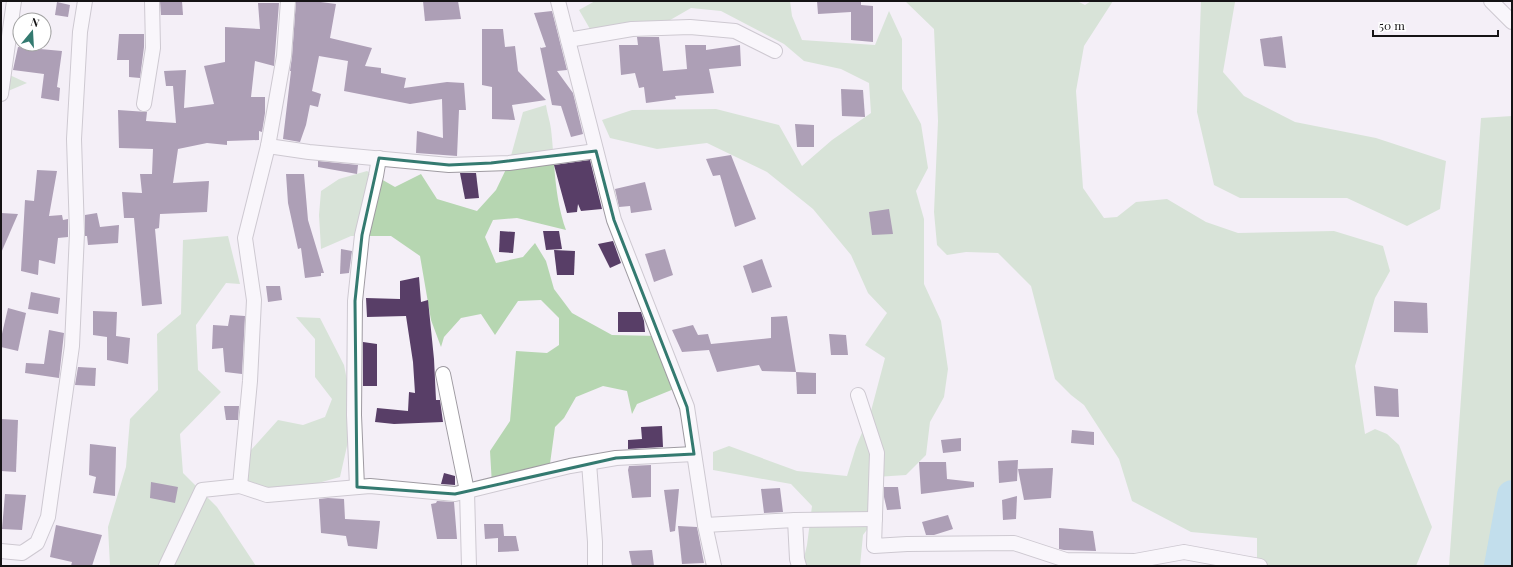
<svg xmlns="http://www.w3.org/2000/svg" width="1513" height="567" font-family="'Playfair Display',serif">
	<rect width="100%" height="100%" fill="#f4eff7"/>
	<g fill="#b6d6b1">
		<polygon points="595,1 790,1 792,16 802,40 875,45 889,11 902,39 902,89 921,124 928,168 916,191 924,219 924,284 941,321 948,369 944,397 930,422 926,455 906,475 876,477 875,519 863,535 860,566 802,566 807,545 812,506 791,484 713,470 713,452 729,446 797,471 847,476 856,447 871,411 885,358 865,345 887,313 868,293 851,255 813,209 767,172 707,143 657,149 610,138 602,120 632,110 716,109 779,125 802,166 832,140 871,113 869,83 841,69 804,61 784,44 721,11 691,8 665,23 604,39 590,29 579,10"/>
		<polygon points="905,1 1077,1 1085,5 1091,1 1113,1 1084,46 1076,91 1083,188 1104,218 1117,217 1136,202 1167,199 1206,222 1238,233 1334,231 1383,246 1390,271 1375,298 1355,366 1365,434 1375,429 1387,434 1399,445 1432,527 1416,566 1257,566 1257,538 1191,532 1132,501 1119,459 1084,405 1071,395 1055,379 1031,286 998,253 966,252 947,255 937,245 934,212 938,121 934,29"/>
		<polygon points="1201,1 1234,1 1235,2 1223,72 1244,96 1295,122 1376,138 1446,161 1440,209 1407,226 1347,198 1240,198 1214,185 1197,112"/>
		<polygon points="1,71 27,83 1,94"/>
		<path d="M546 105C547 113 550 121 551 129 555 164 554 196 566 230L517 218 493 220 485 237 496 263 523 257 535 243 546 261 554 289 572 313 612 335 659 336 674 389 637 404 632 414 627 391 603 386 576 397 564 418 555 427 549 471 492 485 490 451 510 421 516 351 547 353 559 345V318L541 300 518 301 495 335 481 314 461 318 444 337 441 347 431 320 420 256 391 236H351L321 249 319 215 321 191 339 179 367 171 395 187 421 174 437 199 477 211 496 190 509 163 523 112Z"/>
		<polygon points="1512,116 1512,566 1449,566 1481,118"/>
		<polygon points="228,236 240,284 226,283 196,325 198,370 221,392 180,434 183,473 217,507 256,566 110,566 108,527 126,467 130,419 158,390 157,334 181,314 183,240"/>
		<polygon points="296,317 320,318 344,365 354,415 340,477 282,493 240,486 251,450 278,420 303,425 325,417 332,399 315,377 315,339"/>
	</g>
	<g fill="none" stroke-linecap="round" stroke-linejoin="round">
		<polyline stroke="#85c9dd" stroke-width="30" points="1499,566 1512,495"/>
	</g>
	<g fill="#583e67">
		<polygon points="160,1 182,1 183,15 161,15"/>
		<polygon points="296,1 313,1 336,4 330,38 372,48 365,66 381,68 381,73 406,78 404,88 447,82 464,83 466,110 459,110 457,156 416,153 417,131 443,138 442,99 410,104 344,91 348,61 319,56 312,91 321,94 318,107 310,105 306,125 300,142 283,139 291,71 290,71 292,57"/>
		<polygon points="423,1 458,1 461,19 425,21"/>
		<polygon points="817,1 861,1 861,5 873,6 873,42 851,40 851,12 818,14"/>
		<polygon points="57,2 70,5 68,17 55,15"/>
		<polygon points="258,3 279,3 274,66 255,61 251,97 265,97 265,113 262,132 259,131 259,140 227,141 227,145 207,143 178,149 173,183 209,181 207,212 160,214 159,228 155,229 162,304 142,306 134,218 124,218 122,192 142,193 140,174 152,174 153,149 119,148 118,110 147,112 146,121 176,123 173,86 166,86 164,71 186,70 184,108 214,104 204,66 225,62 225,27 260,29"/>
		<polygon points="552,11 567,70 557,71 573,93 583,134 571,137 561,106 552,105 540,47 541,48 546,47 534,13"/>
		<polygon points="482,29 503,29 505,47 515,46 518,71 546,100 512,105 515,120 492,119 492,87 482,85"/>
		<polygon points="119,34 144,34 144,47 140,78 129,77 129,60 117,60"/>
		<polygon points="1282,36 1286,68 1264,66 1260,39"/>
		<polygon points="637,37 659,37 663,71 687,69 685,45 706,45 706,50 740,45 741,66 709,69 714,93 675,96 676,99 646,103 644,87 639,88 635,73 621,75 619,45 638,45"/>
		<polygon points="18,47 62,51 57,87 60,88 59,101 41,98 44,74 13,70"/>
		<polygon points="841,89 863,90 865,117 842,116"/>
		<polygon points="795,124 814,125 814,147 797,147"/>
		<polygon points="731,155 756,219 735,227 720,175 713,176 706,159"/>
		<polygon points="590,160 602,209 581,211 578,204 577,212 567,213 554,165"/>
		<polygon points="318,161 358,165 357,174 318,167"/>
		<polygon points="37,170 57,171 49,216 62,215 63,220 68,219 68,237 58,238 55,264 39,260 38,275 21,271 25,200 34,201"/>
		<polygon points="460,173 476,173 479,198 465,199"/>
		<polygon points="286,174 304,174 308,220 324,273 321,273 321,276 305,278 301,248 298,249 288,203"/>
		<polygon points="645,182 652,210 631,213 630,206 619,207 615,189"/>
		<polygon points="889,209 893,234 872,235 869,212"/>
		<polygon points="1,213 18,214 1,253"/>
		<polygon points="97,213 100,227 119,225 118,243 88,245 87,236 85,236 85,215"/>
		<polygon points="500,231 515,232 513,253 499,252"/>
		<polygon points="543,231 559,231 562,249 546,250"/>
		<polygon points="613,241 621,263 610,268 598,244"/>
		<polygon points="341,249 352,251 349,273 340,274"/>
		<polygon points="665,249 673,275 654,282 645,254"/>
		<polygon points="554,250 575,251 574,275 557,275"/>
		<polygon points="762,259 772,287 752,293 743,266"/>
		<polygon points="419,277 421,302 428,300 434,359 436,400 440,400 443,422 394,424 375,422 377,408 408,411 409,392 415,393 413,362 406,316 367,317 366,298 400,299 400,281"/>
		<polygon points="266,286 280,286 282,300 268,302"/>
		<polygon points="31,292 60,298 58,314 28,309"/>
		<polygon points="1394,301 1427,303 1428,333 1394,332"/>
		<polygon points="8,308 26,313 18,351 1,347 1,338"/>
		<polygon points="93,311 117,312 116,336 130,338 128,364 107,360 107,337 93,335"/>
		<polygon points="618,312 641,312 644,321 645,332 618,332"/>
		<polygon points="230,315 245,316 242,374 225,372 223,348 212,349 213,325 228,326"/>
		<polygon points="787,316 796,372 762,371 759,365 717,372 709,350 682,352 672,330 693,325 698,335 708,334 711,344 771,338 771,317"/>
		<polygon points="49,330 64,333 59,378 25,373 26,363 44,364"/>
		<polygon points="829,334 846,335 848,355 831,355"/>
		<polygon points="363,342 377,344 377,386 363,386"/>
		<polygon points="78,367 96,368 95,386 75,385"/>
		<polygon points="796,372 816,373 816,394 797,394"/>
		<polygon points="1374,386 1398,389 1399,417 1376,416"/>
		<polygon points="224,406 239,406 238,420 226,420"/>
		<polygon points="1,419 18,420 16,472 1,471"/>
		<polygon points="662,426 663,447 628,449 628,440 642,439 641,427"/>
		<polygon points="1072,430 1094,432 1094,445 1071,443"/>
		<polygon points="961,438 961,451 943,453 941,440"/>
		<polygon points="90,444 116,447 115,496 93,493 96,477 89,475"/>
		<polygon points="1018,460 1017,481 999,483 998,461"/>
		<polygon points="919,462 946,462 947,479 974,482 974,487 921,494"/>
		<polygon points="651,465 651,497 632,498 628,470 629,466"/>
		<polygon points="1053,468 1051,498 1024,500 1018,469"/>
		<polygon points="444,473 455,476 455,485 441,484"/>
		<polygon points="151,482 178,487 175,503 150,498"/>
		<polygon points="884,487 898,487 901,509 887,510 884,497"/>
		<polygon points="780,488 783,512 764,513 761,489"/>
		<polygon points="679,489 675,531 670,532 664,490"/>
		<polygon points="5,494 26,495 22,530 2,529"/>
		<polygon points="1017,496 1016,519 1003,520 1002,500"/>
		<polygon points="328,498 344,499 345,519 380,521 377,549 348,546 346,536 321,533 319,499"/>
		<polygon points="437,501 454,502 457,539 437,539 431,504 436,503"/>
		<polygon points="948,515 953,529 934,535 926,535 922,522"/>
		<polygon points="484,524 503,524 504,536 516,536 519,551 498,552 498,538 485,539"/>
		<polygon points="56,525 102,535 92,566 71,566 72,562 50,557"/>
		<polygon points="678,526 697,527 704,563 682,564"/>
		<polygon points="1059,528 1093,531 1096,551 1064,550 1059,549"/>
		<polygon points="652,550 654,566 632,566 629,551"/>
	</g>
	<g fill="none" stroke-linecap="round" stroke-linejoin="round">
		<g stroke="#9f9ba2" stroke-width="16">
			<g id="minor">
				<polyline points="558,1 614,220 687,407 705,525 714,566"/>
				<polyline points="1491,1 1512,22"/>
				<polyline points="568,40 632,29 690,27 735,31 775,51"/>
				<polyline points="1,94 14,1"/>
				<polyline points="144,104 153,48 152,1"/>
				<polyline points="268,146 309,152 449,165 509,163 596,151"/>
				<polyline points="443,374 467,491 469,566"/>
				<polyline points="858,395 877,453 874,546 907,544 1014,543 1066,560 1135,561 1184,552 1260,566"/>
				<polyline points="589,463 595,542 595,566"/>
				<polyline points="240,486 267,495 370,486 455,494 570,466 616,458 694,454"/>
				<polyline points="357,487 354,415 355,301 362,235 376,176 379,158"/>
				<polyline points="795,520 797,559 799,566"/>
				<polyline points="705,525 795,520 875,519"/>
				<polyline points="1,551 22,553 37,543 48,517 72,346 77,233 74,139 80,32 85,1"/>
				<polyline points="166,566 202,490 240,486 250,381 254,300 245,238 268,146 284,56 288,1"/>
			</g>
		</g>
		<use href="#minor" stroke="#fff" stroke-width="14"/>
	</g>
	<path d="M0 0H1513V567H0ZM596 151 614 220 687 407 694 454 616 458 455 494 357 487 355 301 362 235 379 158 449 165 491 163Z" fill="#f4eff7" fill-opacity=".55" fill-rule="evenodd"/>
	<path fill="none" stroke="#347a70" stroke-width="3" stroke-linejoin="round" d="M596 151 614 220 687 407 694 454 616 458 455 494 357 487 355 301 362 235 379 158 449 165 491 163Z"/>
	<rect width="1513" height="567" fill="none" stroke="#151315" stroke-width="4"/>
	<g transform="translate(32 32) rotate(18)"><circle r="19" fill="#ffffff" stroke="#a1a1a1"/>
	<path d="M0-3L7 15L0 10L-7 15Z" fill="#347a70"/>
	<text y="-6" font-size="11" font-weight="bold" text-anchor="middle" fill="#151315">N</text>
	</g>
	<path d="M1373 30v6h125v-6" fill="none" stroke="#151315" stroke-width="2"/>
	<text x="1379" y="30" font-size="12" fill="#151315" stroke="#ffffff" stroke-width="3" paint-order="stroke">50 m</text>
</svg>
